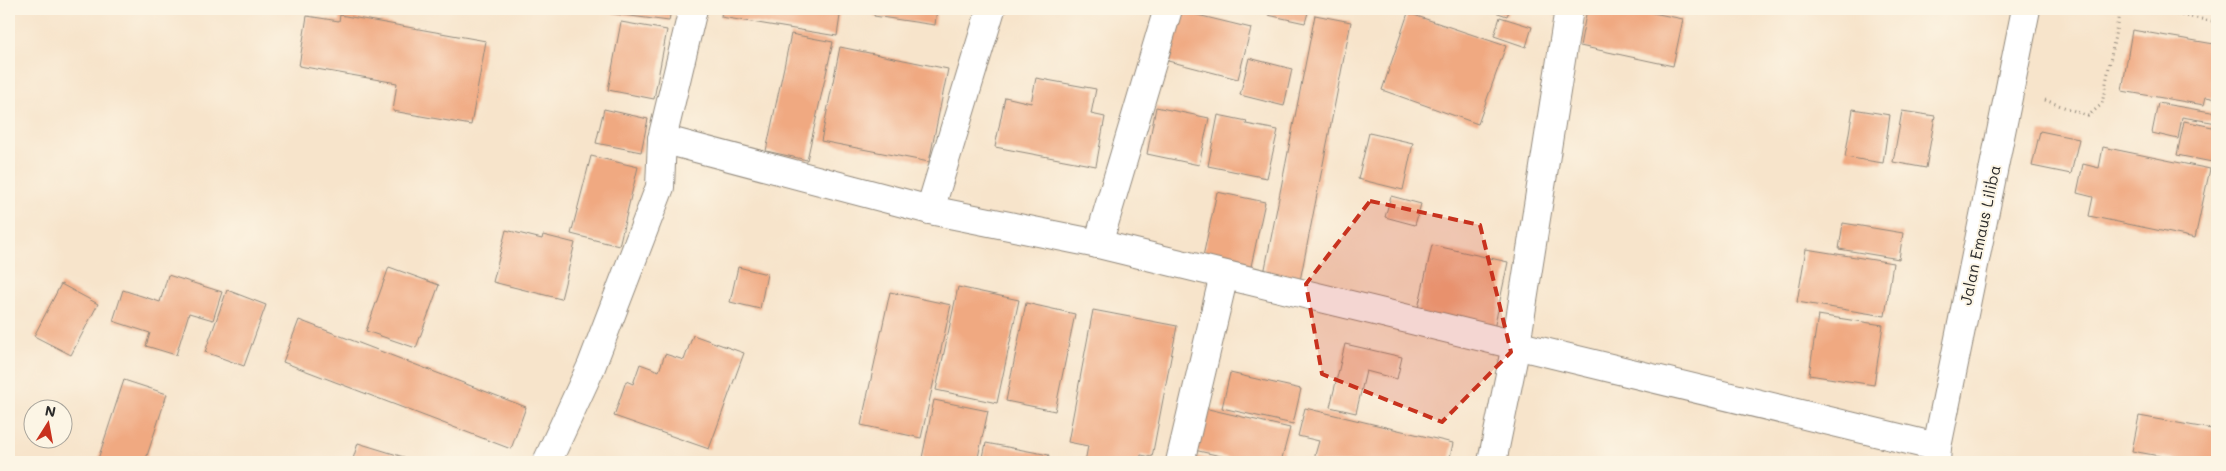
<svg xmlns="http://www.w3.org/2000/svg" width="2226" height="471" font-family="Mali,sans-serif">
	<rect width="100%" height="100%" fill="#fcf5e5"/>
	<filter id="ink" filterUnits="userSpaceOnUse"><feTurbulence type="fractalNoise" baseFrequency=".02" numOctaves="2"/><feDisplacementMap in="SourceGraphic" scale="10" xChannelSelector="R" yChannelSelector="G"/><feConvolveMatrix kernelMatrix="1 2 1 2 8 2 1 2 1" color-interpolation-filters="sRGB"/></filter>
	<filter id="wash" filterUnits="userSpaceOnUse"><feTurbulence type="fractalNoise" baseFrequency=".0096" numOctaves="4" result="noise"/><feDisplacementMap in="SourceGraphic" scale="20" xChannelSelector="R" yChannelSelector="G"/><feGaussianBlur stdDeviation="1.12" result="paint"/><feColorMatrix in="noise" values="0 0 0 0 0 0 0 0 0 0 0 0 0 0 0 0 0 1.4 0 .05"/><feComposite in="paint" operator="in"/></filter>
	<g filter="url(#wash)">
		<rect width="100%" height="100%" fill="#f7e4cb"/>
		<g id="blocks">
			<g fill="#f0a981">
				<polygon points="576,9 671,9 669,21"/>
				<polygon points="722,9 841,9 837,36 721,17"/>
				<polygon points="875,9 937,9 935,25 874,16"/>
				<polygon points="1270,9 1309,9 1305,23 1268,15"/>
				<polygon points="1486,9 1510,9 1507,16"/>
				<polygon points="1587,9 1633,9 1683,19 1673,66 1580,46"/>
				<polygon points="1181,11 1251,28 1238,79 1168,61"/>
				<polygon points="1408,13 1506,46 1478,124 1382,90"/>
				<polygon points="340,15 486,41 471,125 393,111 397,83 299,66 307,16 339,21"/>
				<polygon points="1315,15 1351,22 1298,291 1262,284"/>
				<polygon points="1500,17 1532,27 1526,47 1494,36"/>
				<polygon points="621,22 667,30 654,99 608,90"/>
				<polygon points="2132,30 2214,44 2213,55 2217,55 2217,99 2206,97 2204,105 2122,91"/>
				<polygon points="791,34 833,42 807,160 766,151"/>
				<polygon points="840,47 948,69 929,162 821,141"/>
				<polygon points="1249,58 1292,69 1284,106 1240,95"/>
				<polygon points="1036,78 1096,89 1091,114 1105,117 1096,166 995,147 1005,97 1031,103"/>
				<polygon points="2158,103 2217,113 2217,123 2182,117 2178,139 2152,133"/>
				<polygon points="1156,107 1209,118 1199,165 1147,154"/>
				<polygon points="604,109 648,119 641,152 596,143"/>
				<polygon points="1853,109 1890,115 1883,163 1845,157"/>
				<polygon points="1902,111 1935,116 1926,168 1893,162"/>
				<polygon points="1218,115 1247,121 1246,124 1278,130 1267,178 1208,166"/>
				<polygon points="2184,121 2217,128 2217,163 2177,155"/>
				<polygon points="2040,131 2079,139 2071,174 2032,166"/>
				<polygon points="1369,133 1413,143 1403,190 1358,179"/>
				<polygon points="2103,147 2210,169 2195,238 2089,216 2093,197 2077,193 2083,164 2099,168"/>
				<polygon points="591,156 638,167 619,246 571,234"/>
				<polygon points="1217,192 1265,202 1250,271 1202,261"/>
				<polygon points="1391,196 1421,204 1415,225 1385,217"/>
				<polygon points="1843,223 1903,233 1899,259 1839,249"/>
				<polygon points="506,230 542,239 543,235 575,243 561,299 493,282"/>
				<polygon points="1432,245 1508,262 1494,329 1417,313"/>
				<polygon points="1806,249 1893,263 1885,316 1797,302"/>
				<polygon points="389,267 439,285 416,348 366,331"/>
				<polygon points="738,267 767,274 760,309 730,302"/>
				<polygon points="168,275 222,292 213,320 189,313 176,355 146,346 150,333 113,321 123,290 160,302"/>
				<polygon points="61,284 98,304 71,355 34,336"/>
				<polygon points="958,287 1019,300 997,403 936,390"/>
				<polygon points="227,290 266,305 244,366 205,352"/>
				<polygon points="890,292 951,305 921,438 861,425"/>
				<polygon points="1026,303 1075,314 1055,411 1006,401"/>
				<polygon points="1093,310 1177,326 1152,457 1141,455 1139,462 1085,462 1088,446 1068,442"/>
				<polygon points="1818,315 1883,325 1874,385 1809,375"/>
				<polygon points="299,320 526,407 511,449 283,362"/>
				<polygon points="693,335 744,353 709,449 614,416 626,381 633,384 640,364 659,371 665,354 684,360"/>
				<polygon points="1345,344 1402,357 1397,379 1366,371 1356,413 1330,407"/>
				<polygon points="1230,373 1301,389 1293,424 1222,408"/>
				<polygon points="124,380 167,394 145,462 97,462"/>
				<polygon points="934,400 988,411 977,462 941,462 922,458"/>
				<polygon points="1204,408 1290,428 1281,462 1248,462 1194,450"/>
				<polygon points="1305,408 1453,443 1449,462 1313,462 1319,441 1298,436"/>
				<polygon points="2139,416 2217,430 2217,462 2192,462 2132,451"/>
				<polygon points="358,443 420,462 352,462"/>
				<polygon points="986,443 1049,455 1047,462 982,462"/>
				<polygon points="1193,456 1218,461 1218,462 1191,462"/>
			</g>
		</g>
	</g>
	<g filter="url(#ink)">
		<use href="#blocks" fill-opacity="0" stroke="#91887b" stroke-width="1"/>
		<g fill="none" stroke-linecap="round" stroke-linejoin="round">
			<g stroke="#91887b" stroke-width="30">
				<g id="minor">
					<polyline points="662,139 930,210 1098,244 1937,447"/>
					<polyline points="930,210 991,9"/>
					<polyline points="1098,244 1168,9"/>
					<polyline points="547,462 591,367 660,187 662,139 693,9"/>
					<polyline points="1180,462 1224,275"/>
					<polyline points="1492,462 1516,345 1569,9"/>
					<polyline points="1936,462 1937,447 2026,9"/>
				</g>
			</g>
			<g stroke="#91887b" stroke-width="3" stroke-dasharray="1 4" stroke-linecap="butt">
				<polyline points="2147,9 2217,22"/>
				<polyline points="2045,100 2088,116 2102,104 2120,9"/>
			</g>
			<use href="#minor" stroke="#fff" stroke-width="28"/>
		</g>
	</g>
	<path fill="#c8321e" fill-opacity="0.2" stroke="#c8321e" stroke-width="4" stroke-dasharray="10 6" stroke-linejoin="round" d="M1370 201 1480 225 1511 352 1442 422 1322 374 1306 284Z"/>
	<g text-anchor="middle" stroke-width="4" stroke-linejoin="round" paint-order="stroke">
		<g font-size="16" fill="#2b2b2b" stroke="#fcf5e5">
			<text transform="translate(1980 235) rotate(-78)" y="6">Jalan Emaus Liliba</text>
		</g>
	</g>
	<rect width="2226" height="471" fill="none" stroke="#fcf5e5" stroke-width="30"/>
	<g transform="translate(48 424) rotate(11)"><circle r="24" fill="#fcf5e5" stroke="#a8a49b"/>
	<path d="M0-4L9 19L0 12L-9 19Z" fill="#c8321e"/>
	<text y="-8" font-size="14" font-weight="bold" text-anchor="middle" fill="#2b2b2b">N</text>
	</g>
</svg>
